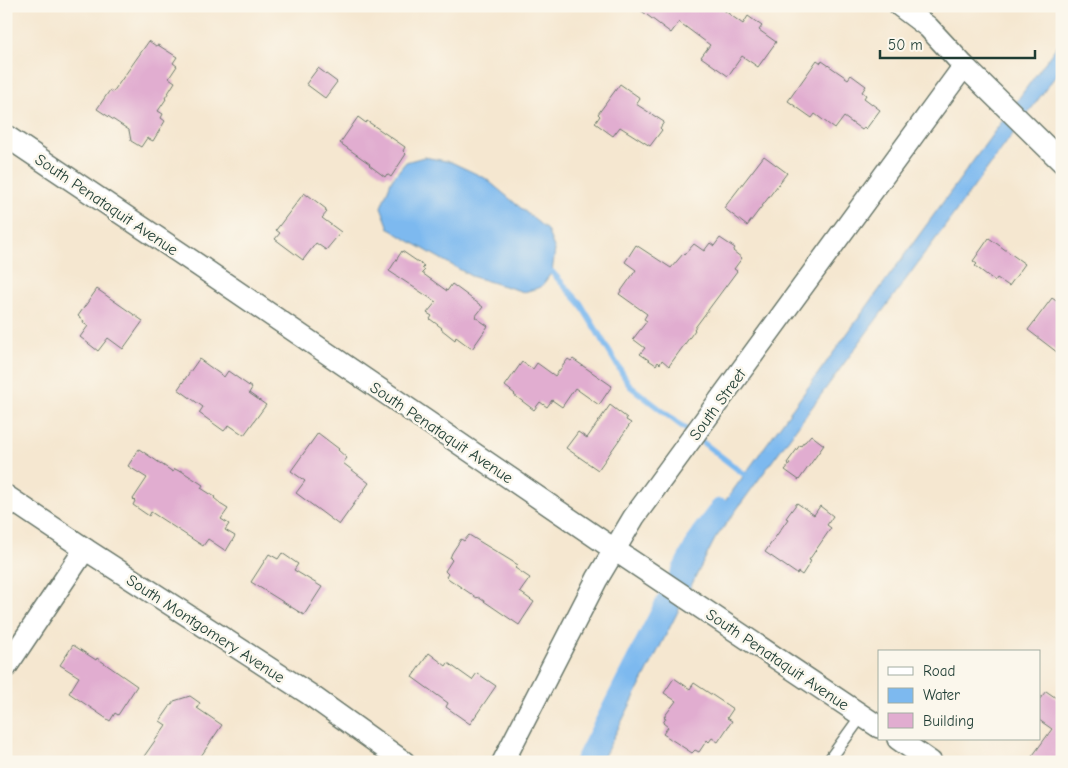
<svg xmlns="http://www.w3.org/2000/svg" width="1068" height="768" font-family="'Comic Neue',sans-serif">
	<rect width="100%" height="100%" fill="#fbf7ec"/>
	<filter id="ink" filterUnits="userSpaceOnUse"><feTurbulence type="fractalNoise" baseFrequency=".02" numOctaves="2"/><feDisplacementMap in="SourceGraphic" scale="10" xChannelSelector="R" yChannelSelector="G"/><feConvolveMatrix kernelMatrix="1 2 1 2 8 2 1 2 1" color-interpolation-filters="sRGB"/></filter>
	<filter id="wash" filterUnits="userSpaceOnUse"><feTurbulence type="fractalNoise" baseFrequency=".0096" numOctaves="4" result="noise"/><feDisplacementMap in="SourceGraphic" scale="20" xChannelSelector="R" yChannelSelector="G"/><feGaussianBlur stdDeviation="1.12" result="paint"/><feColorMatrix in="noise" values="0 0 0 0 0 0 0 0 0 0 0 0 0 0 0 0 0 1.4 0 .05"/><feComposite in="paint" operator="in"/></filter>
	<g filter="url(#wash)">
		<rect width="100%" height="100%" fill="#f5e7d0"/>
		<g fill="#7db9ef" stroke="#4e7b92">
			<polygon points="1062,39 1062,67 715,539 601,762 587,762 699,537"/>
			<polygon points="424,157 451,162 485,178 547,230 555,250 552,272 541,287 524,292 471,276 399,235 389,228 381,207 392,179 406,162"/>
		</g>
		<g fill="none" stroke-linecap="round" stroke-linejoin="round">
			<polyline stroke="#7db9ef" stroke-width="6" points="546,268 552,272 580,303 630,386 745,475"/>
			<polyline stroke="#7db9ef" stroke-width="21" points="585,762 701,534 720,509"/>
		</g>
		<g id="blocks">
			<g fill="#e1add0">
				<polygon points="635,6 718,6 743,24 748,16 762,26 759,30 776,42 758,67 742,56 728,76 701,57 710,45 679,22 671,33"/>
				<polygon points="149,41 156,46 158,45 177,57 173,63 177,66 169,78 175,82 165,98 166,99 158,111 163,114 161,118 165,121 153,141 147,138 141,147 131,141 129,130 97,109 110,90 113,92"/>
				<polygon points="817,60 821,63 822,61 848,79 851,75 866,86 862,92 866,95 864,98 880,110 866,129 864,127 862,130 844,117 835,129 815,114 812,118 788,101"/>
				<polygon points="318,68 337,82 325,98 306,84"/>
				<polygon points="620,84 640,98 636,104 664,122 660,128 662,130 650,146 620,127 613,136 595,123 600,116 598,114"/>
				<polygon points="358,117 366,123 367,121 405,147 403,151 406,154 391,177 387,174 385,177 369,165 370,164 340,143"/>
				<polygon points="764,156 787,173 747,226 724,208"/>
				<polygon points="304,193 308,196 308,195 326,209 325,211 327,212 322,218 341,232 326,250 316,243 303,260 275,239 280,233 276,230"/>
				<polygon points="720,238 735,248 733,251 742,258 734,269 737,271 694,329 695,330 669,366 662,360 660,364 658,362 656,365 640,354 645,348 633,339 647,321 644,319 647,314 619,294 636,270 625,262 636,245 671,268 683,254 684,255 694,244 704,251 710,243 714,246"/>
				<polygon points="989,238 1025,264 1009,286 997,278 995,281 975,266 977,264 973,261"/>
				<polygon points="402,251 424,266 422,268 425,270 422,273 447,291 452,284 483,307 475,317 488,326 472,349 456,337 455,340 441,329 442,328 430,319 432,316 427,313 436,302 389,271"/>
				<polygon points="97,289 143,321 123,349 108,338 98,351 80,337 88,326 83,323 84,321 78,316"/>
				<polygon points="1052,298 1062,305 1062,356 1028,330"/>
				<polygon points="199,359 224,377 228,371 252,388 249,393 266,405 244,435 229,425 224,431 199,413 203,407 178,389"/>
				<polygon points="568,359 571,361 573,359 612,386 599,405 575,388 562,407 552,400 547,407 540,402 534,410 514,395 515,394 505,386 522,362 533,369 537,363 555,376"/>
				<polygon points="610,405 627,418 626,420 631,423 598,470 566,448 578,432 587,438"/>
				<polygon points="318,433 339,449 338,450 347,458 343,463 369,483 339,525 296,493 305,481 291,471"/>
				<polygon points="811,435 824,445 799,480 785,470 790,464 787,463 800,445 801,446 804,442 805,442"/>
				<polygon points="139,449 173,472 175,469 179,471 180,470 203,485 201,488 215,497 214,498 220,503 220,504 228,509 221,519 229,524 225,530 235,536 226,551 208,539 203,546 151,512 149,516 133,505 135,501 133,499 147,478 128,466"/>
				<polygon points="797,503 814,515 820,506 833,516 827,525 831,528 809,560 811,561 802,575 798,572 797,574 765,552 788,519 786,518"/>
				<polygon points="469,535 518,565 515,568 530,578 520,592 534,602 519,625 478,597 477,598 446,577 448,574 445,571 452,560 450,558 452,553 461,539 464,541"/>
				<polygon points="282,553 298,564 294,570 322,587 304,615 251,582 269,554 278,559"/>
				<polygon points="73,645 96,660 97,658 137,686 118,715 115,713 110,721 69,693 79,677 60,665"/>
				<polygon points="429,653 446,666 448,663 472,680 477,673 496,686 470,724 446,707 448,703 412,677"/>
				<polygon points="674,678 690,689 694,683 733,709 727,718 732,721 718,742 712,738 709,742 707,740 699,752 695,750 692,753 663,734 668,727 663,723 666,718 664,717 676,701 664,693"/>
				<polygon points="1046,691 1062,702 1062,762 1028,762 1052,729 1039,720 1039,700"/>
				<polygon points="190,696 200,703 197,708 222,725 197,762 140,762 166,725 160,721 174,701"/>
			</g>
		</g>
	</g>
	<g filter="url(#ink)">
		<use href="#blocks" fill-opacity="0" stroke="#6a786b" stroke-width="1"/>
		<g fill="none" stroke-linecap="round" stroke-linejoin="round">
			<g stroke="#6a786b" stroke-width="14">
				<polyline id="lane" points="828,762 862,715"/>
			</g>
			<g stroke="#6a786b" stroke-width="24">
				<g id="street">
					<polyline points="900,6 928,27 964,66 1062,162"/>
					<polyline points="6,136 198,265 615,550 879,727"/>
					<polyline points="6,496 85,549 309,694 404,762"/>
					<polyline points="6,667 85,549"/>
					<polyline points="898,739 931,762"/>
					<polyline points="503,762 597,579 634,517 964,66"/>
				</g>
			</g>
			<use href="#lane" stroke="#fff" stroke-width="11"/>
			<use href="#street" stroke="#fff" stroke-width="21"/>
		</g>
	</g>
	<g text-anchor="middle" stroke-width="5" stroke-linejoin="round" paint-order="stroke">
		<g font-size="16" fill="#1f3d34" stroke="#fbf7ec">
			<text transform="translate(107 204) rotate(34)" y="6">South Penataquit Avenue</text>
			<text transform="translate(717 404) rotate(-54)" y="6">South Street</text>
			<text transform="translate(442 432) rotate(34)" y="6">South Penataquit Avenue</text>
			<text transform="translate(206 628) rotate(33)" y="6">South Montgomery Avenue</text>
			<text transform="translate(778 659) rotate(34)" y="6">South Penataquit Avenue</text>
		</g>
	</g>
	<rect width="1068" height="768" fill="none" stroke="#fbf7ec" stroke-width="25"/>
	<rect x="878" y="650" width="162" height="90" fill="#fbf7ec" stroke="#a3ada2"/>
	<rect x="888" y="667" width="25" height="8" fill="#ffffff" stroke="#a3ada2"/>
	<text x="923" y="676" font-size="15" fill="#1f3d34">Road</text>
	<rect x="888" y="688" width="25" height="15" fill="#7db9ef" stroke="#a3ada2"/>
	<text x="923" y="700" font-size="15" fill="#1f3d34">Water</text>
	<rect x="888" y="713" width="25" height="15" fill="#e1add0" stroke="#a3ada2"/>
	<text x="923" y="726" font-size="15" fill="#1f3d34">Building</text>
	<path d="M880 50v8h155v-8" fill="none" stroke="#1f3d34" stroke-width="2.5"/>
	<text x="888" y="50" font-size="15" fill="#1f3d34" stroke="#fbf7ec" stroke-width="4" paint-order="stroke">50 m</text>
</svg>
